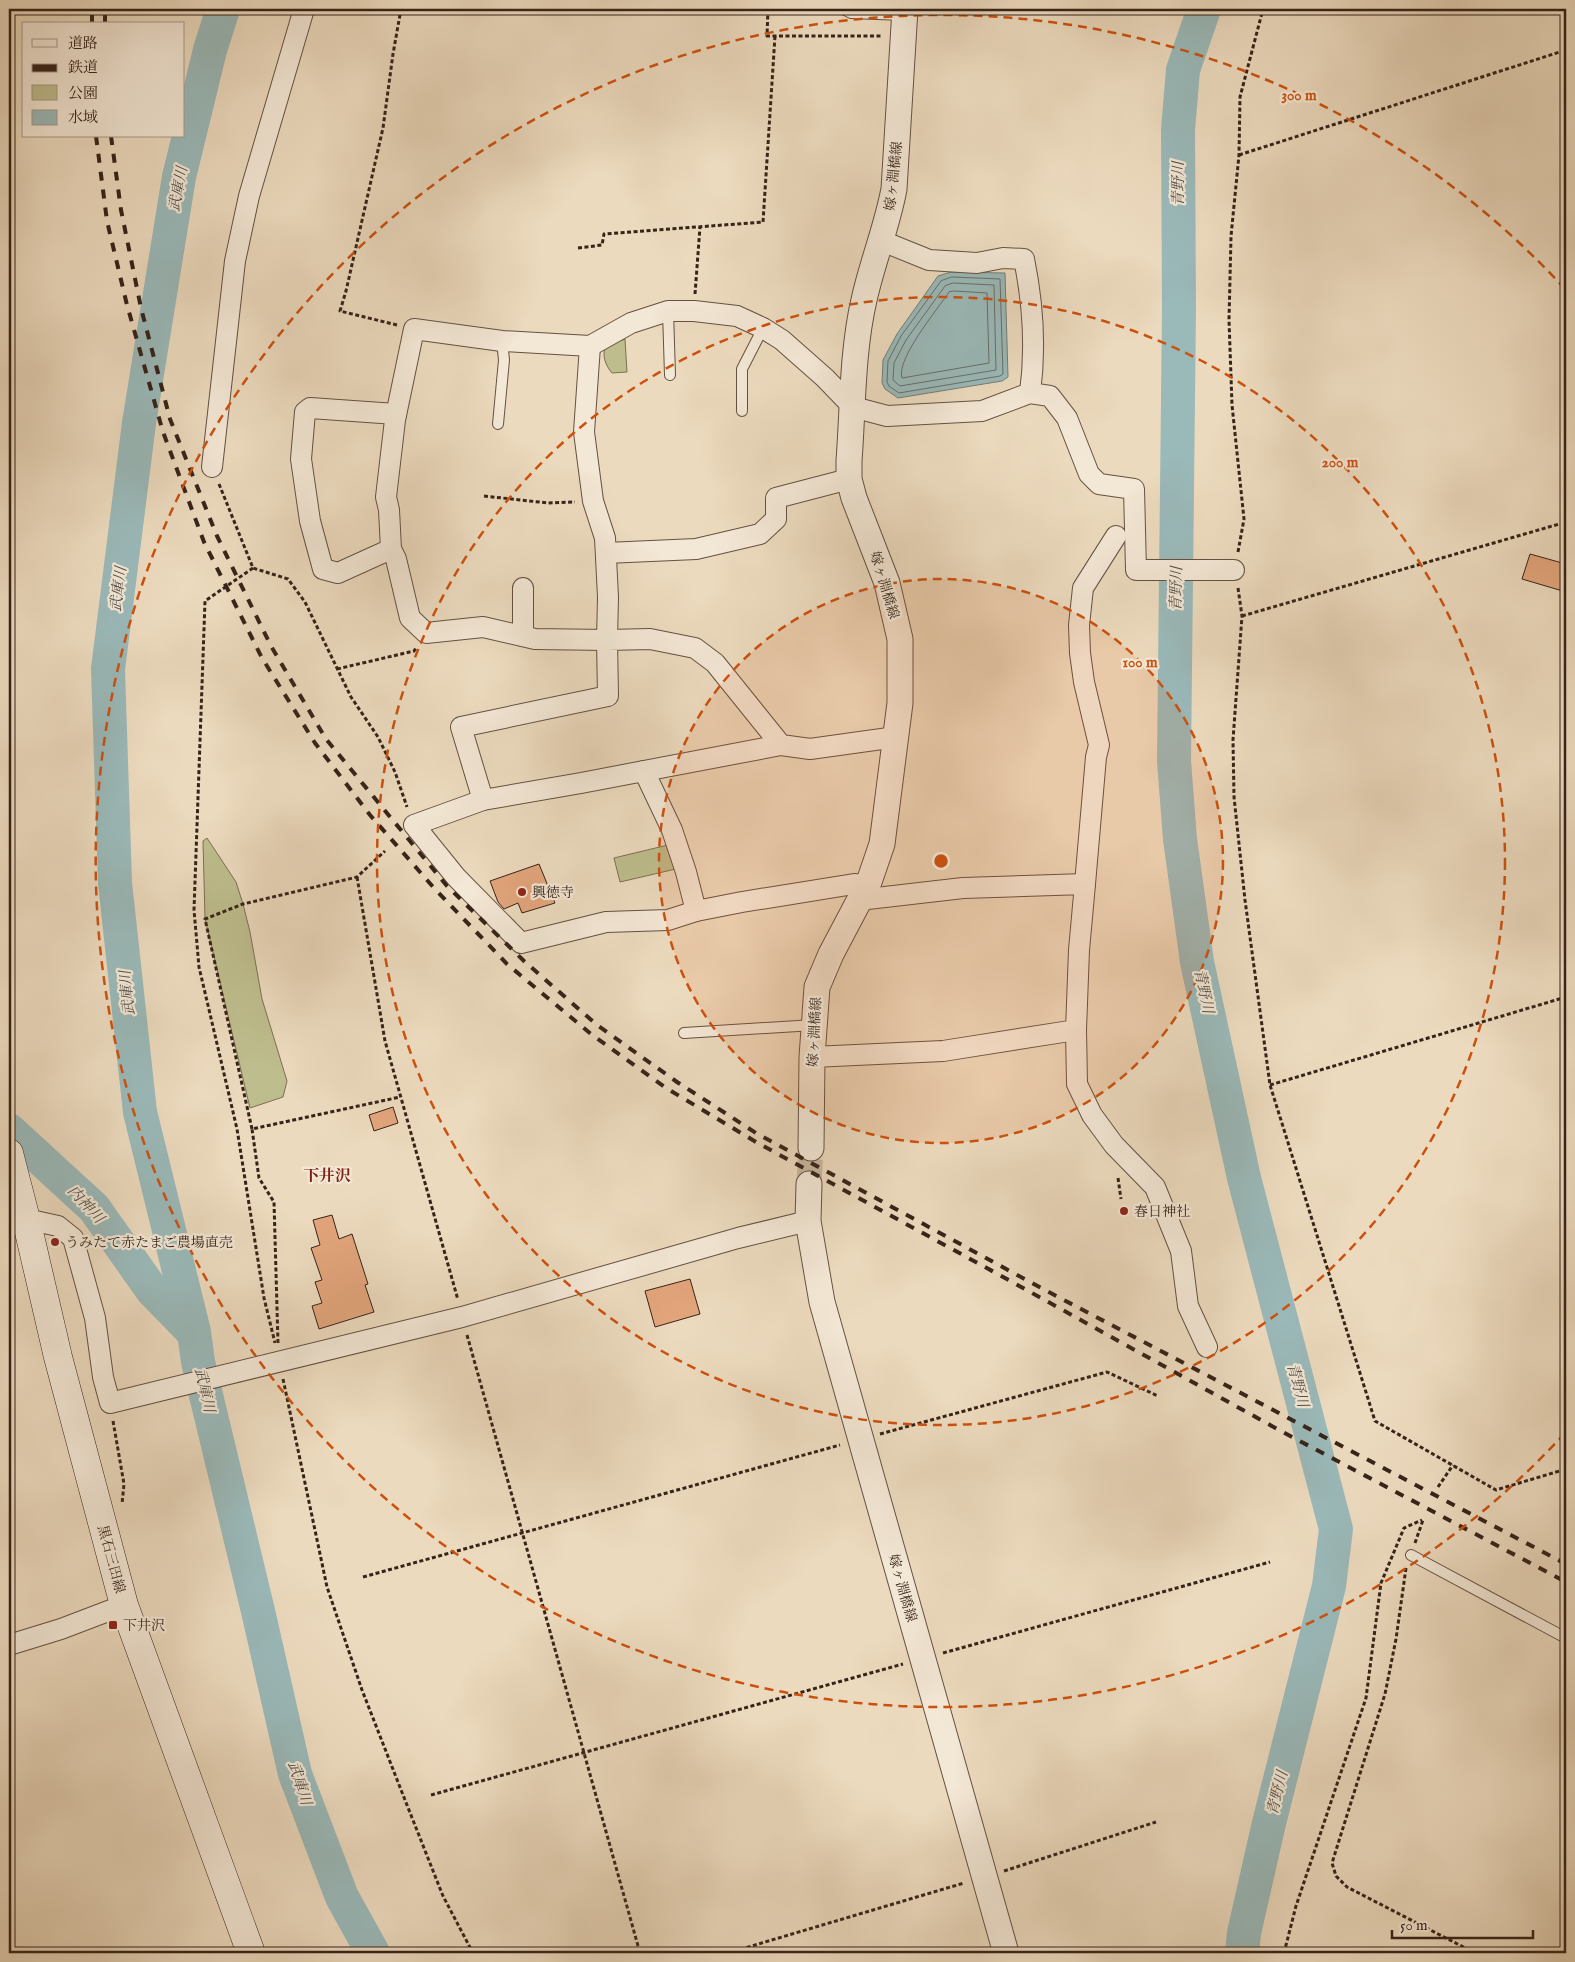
<svg xmlns="http://www.w3.org/2000/svg" width="1575" height="1962" font-family="'IM FELL English','Noto Serif JP',serif">
	<rect width="100%" height="100%" fill="#ecdabe"/>
	<filter id="stains"><feTurbulence type="fractalNoise" baseFrequency=".004" numOctaves="4"/><feColorMatrix values="0 0 0 0 .2 0 0 0 0 .09 0 0 0 0 .02 0 0 0 .5 -.17"/></filter>
	<radialGradient id="worn" r=".72"><stop offset=".6" stop-color="#630" stop-opacity="0"/><stop offset="1" stop-color="#630" stop-opacity=".3"/></radialGradient>
	<g fill="#bebd8d" stroke="#7a7053">
		<path d="M625 339 627 372 612 373C606 366 601 355 606 346Z"/>
		<polygon points="207,838 236,882 243,904 250,932 262,999 287,1081 283,1097 250,1108 205,919 203,841"/>
		<polygon points="672,844 680,868 620,882 614,858"/>
	</g>
	<polygon fill="#9ab9b9" stroke="#727d79" points="951,272 1005,273 1008,377 1002,381 898,398 885,389 882,383 883,360 897,334 938,276"/>
	<g fill="none" stroke-linecap="round" stroke-linejoin="round">
		<g stroke="#686e69" stroke-width="1">
			<polygon points="952,277 1000,279 1003,374 1000,376 899,393 889,386 887,382 888,361 901,336 941,281"/>
			<polygon points="953,283 994,285 996,370 900,386 893,380 894,363 906,340 945,286"/>
			<path d="M954 291 987 293 989 363 902 378C896 359 937 310 949 292Z"/>
		</g>
		<g stroke="#9ab9b9" stroke-width="34">
			<polyline points="223,9 210,50 179,177 139,423 108,669 115,883 140,1112 194,1332 198,1362 258,1611 295,1774 342,1897 373,1953"/>
			<polyline points="1204,9 1183,70 1178,130 1179,308 1174,761 1180,839 1197,962 1244,1178 1336,1529 1329,1586 1269,1823 1244,1933 1242,1953"/>
			<polyline points="9,1130 94,1208 152,1290 193,1332"/>
		</g>
	</g>
	<g fill="#e3a57c" stroke="#362319">
		<polygon points="1530,554 1566,564 1566,592 1522,579"/>
		<polygon points="539,864 555,903 522,913 518,903 504,909 498,902 490,881"/>
		<polygon points="393,1107 398,1123 374,1131 369,1115"/>
		<polygon points="332,1215 339,1239 352,1234 368,1284 365,1285 374,1312 319,1329 312,1306 322,1303 315,1282 322,1280 311,1248 320,1245 313,1220"/>
		<polygon points="690,1279 700,1314 655,1327 645,1291"/>
	</g>
	<g fill="none" stroke-linecap="round" stroke-linejoin="round">
		<polyline stroke="#c8b59d" stroke-width="25" stroke-dasharray="25 12" stroke-linecap="butt" points="809,1184 811,1148"/>
		<g stroke="#645142" stroke-width="12">
			<g id="service">
				<polyline points="843,9 851,13 904,15"/>
				<polyline points="668,311 670,375"/>
				<polyline points="742,411 742,369 763,328"/>
				<polyline points="498,424 504,360 502,341"/>
				<polyline points="684,1033 814,1025"/>
				<polyline points="1411,1555 1566,1638"/>
			</g>
		</g>
		<g stroke="#645142" stroke-width="22">
			<g id="minor">
				<path d="M882 241 929 260 977 263 1003 258 1024 259C1033 303 1036 348 1030 393"/>
				<polygon points="414,329 502,341 590,346 584,432 593,501 605,538 608,597 607,640 535,639 483,627 426,633 410,618 396,559 391,549 389,510 386,497 395,420"/>
				<polyline points="590,346 631,323 668,311 694,311 737,316 763,328 782,340 825,378 853,407 887,416 982,411 1030,393 1050,396 1067,418 1089,474 1099,484 1134,489 1136,570 1234,570"/>
				<polyline points="212,467 235,261 249,196 304,9"/>
				<polyline points="391,549 338,573 323,569 310,521 301,459 305,412 310,408 396,414"/>
				<polyline points="606,553 696,549 760,534 776,519 776,498 849,479"/>
				<polyline points="523,588 523,636"/>
				<polyline points="781,745 581,783 483,800 414,825 456,877 521,943 606,922 668,920 696,911 742,902 854,884 867,885"/>
				<polyline points="644,771 672,830 686,872 696,911"/>
				<polyline points="483,800 461,727 608,696 607,640 650,639 695,648 715,663 781,745 810,749 896,737"/>
				<polyline points="1085,884 1096,757 1099,745 1084,682 1080,653 1079,625 1083,588 1116,536"/>
				<polyline points="1076,1030 1077,1084 1092,1115 1114,1145 1155,1187 1181,1251 1188,1306 1207,1347"/>
				<polyline points="812,1057 943,1051 1076,1030 1079,950 1085,884 963,888 859,900"/>
				<polyline points="26,1219 58,1226 73,1238 95,1318 103,1377 110,1403 462,1317 738,1238 808,1221"/>
				<polyline points="9,1645 61,1629 124,1605"/>
			</g>
		</g>
		<g stroke="#645142" stroke-width="27">
			<g id="tertiary">
				<path d="M811 1148 812 1057 817 987 831 954 869 882 882 844 900 703V639L887 583 854 498 849 479V461C853 408 852 352 864 300 872 263 887 227 894 189L905 9"/>
				<polyline points="809,1184 808,1221 822,1302 1006,1953"/>
			</g>
		</g>
		<g stroke="#362319" stroke-width="29">
			<polyline id="secondary" points="9,1153 26,1219 58,1357 124,1605 251,1953"/>
		</g>
		<g stroke="#362319" stroke-width="3" stroke-dasharray="4 2.5" stroke-linecap="butt">
			<polyline points="768,9 767,36 882,36"/>
			<polyline points="1239,155 1566,50"/>
			<polyline points="578,248 602,245 604,234 763,222 775,36"/>
			<polyline points="695,294 700,227"/>
			<polyline points="397,325 340,311 346,291 383,128 393,54 401,9"/>
			<polyline points="219,484 253,568 288,579 305,602 351,697 378,737 395,772 407,807"/>
			<polyline points="484,496 548,503 575,502"/>
			<polyline points="1238,552 1244,519 1232,405 1229,320 1231,236 1239,155 1240,97 1263,9"/>
			<polyline points="253,568 205,601 194,910 199,967 237,1129 264,1298 275,1343"/>
			<polyline points="1238,588 1242,616 1233,740 1234,797 1245,900 1270,1085 1375,1421 1496,1490 1566,1469"/>
			<polyline points="1242,616 1566,522"/>
			<polyline points="337,669 414,651 416,648"/>
			<polyline points="357,877 385,1041 458,1300"/>
			<polyline points="1270,1085 1566,997"/>
			<polyline points="252,1129 205,919 243,904 357,877 385,851"/>
			<polyline points="1118,1178 1121,1199"/>
			<polyline points="467,1335 640,1953"/>
			<polyline points="278,1343 274,1202 259,1178 252,1129 400,1097"/>
			<polyline points="283,1379 327,1587 362,1690 405,1800 443,1896 473,1953"/>
			<polyline points="113,1421 124,1484 122,1504"/>
			<polyline points="880,1434 1107,1372 1158,1396"/>
			<polyline points="1438,1487 1453,1465"/>
			<polyline points="1415,1543 1423,1520"/>
			<polyline points="1406,1568 1396,1639 1385,1694 1332,1863 1336,1876 1347,1887 1475,1953"/>
			<polyline points="363,1577 840,1445"/>
			<polyline points="943,1653 1270,1562"/>
			<polyline points="431,1795 903,1664"/>
			<polyline points="1004,1871 1156,1822"/>
			<polyline points="728,1953 964,1883"/>
			<polyline points="1284,1953 1296,1906 1366,1698 1381,1583 1404,1528 1422,1520"/>
		</g>
		<use href="#service" stroke="#f3e7d5" stroke-width="10"/>
		<use href="#minor" stroke="#f3e7d5" stroke-width="20"/>
		<use href="#tertiary" stroke="#f3e7d5" stroke-width="25"/>
		<use href="#secondary" stroke="#f3e7d5" stroke-width="28"/>
		<g stroke="#362319" stroke-width="4" stroke-dasharray="9 9" stroke-linecap="butt">
			<polyline points="92,24 92,9"/>
			<polyline points="105,24 105,9"/>
			<polyline points="96,136 107,221 127,305 163,432 204,542 262,658 315,743 370,815 434,888 507,964 591,1034 666,1088 756,1142 1005,1278 1279,1430 1566,1582"/>
			<polyline points="111,136 121,210 141,308 170,419 217,536 271,646 326,739 447,886 524,961 597,1025 677,1082 756,1133 1043,1289 1566,1564"/>
		</g>
	</g>
	<circle cx="941" cy="861" r="282" fill="#cd510e" fill-opacity=".12"/>
	<g fill="none" stroke="#cd510e" stroke-width="2.5" stroke-dasharray="9 6">
		<circle cx="941" cy="861" r="282"/>
		<circle cx="941" cy="861" r="564"/>
		<path d="M1565 1433A846 846 0 1 1 1565 289"/>
	</g>
	<g fill="#8f2418" stroke="#f3e7d5" stroke-width="2">
		<circle cx="522" cy="892" r="5"/>
		<circle cx="1124" cy="1211" r="5"/>
		<circle cx="55" cy="1242" r="5"/>
		<rect x="108" y="1620" width="10" height="10" rx="2.5"/>
	</g>
	<g text-anchor="middle" stroke-width="4.5" stroke-linejoin="round" paint-order="stroke">
		<g font-size="14" fill="#362319" stroke="#f3e7d5">
			<text transform="translate(893 176) rotate(-84)" y="5">嫁ヶ淵橋線</text>
			<text transform="translate(885 585) rotate(73)" y="5">嫁ヶ淵橋線</text>
			<text transform="translate(814 1032) rotate(-87)" y="5">嫁ヶ淵橋線</text>
			<text transform="translate(112 1559) rotate(75)" y="5">黒石三田線</text>
			<text transform="translate(903 1588) rotate(74)" y="5">嫁ヶ淵橋線</text>
		</g>
		<g font-size="14" fill="#362319" stroke="#f3e7d5" text-anchor="start">
			<text x="532" y="897">興徳寺</text>
			<text x="1134" y="1216">春日神社</text>
			<text x="65" y="1247">うみたて赤たまご農場直売</text>
			<text x="123" y="1630">下井沢</text>
		</g>
		<g font-size="15" font-style="italic" fill="#545049" stroke="#f3e7d5">
			<text transform="translate(1178 184) rotate(-90)" y="5">青野川</text>
			<text transform="translate(178 189) rotate(-79)" y="5">武庫川</text>
			<text transform="translate(118 589) rotate(-83)" y="5">武庫川</text>
			<text transform="translate(1176 589) rotate(-89)" y="5">青野川</text>
			<text transform="translate(1204 991) rotate(78)" y="5">青野川</text>
			<text transform="translate(127 993) rotate(-96)" y="5">武庫川</text>
			<text transform="translate(86 1204) rotate(47)" y="5">内神川</text>
			<text transform="translate(1298 1385) rotate(75)" y="5">青野川</text>
			<text transform="translate(205 1390) rotate(77)" y="5">武庫川</text>
			<text transform="translate(300 1783) rotate(72)" y="5">武庫川</text>
			<text transform="translate(1277 1793) rotate(-76)" y="5">青野川</text>
		</g>
		<g font-size="16" font-weight="bold" fill="#7a1f14" stroke="#f3e7d5">
			<text x="327" y="1181">下井沢</text>
		</g>
	</g>
	<circle cx="941" cy="861" r="8" fill="#cd510e" stroke="#f3e7d5" stroke-width="2.5"/>
	<g font-size="15" text-anchor="middle" font-weight="bold" fill="#cd510e" stroke="#f3e7d5" stroke-width="4.5" stroke-linejoin="round" paint-order="stroke">
		<text x="1299" y="100">300 m</text>
		<text x="1340" y="467">200 m</text>
		<text x="1140" y="667">100 m</text>
	</g>
	<rect width="1575" height="1962" fill="none" stroke="#ecdabe" stroke-width="30"/>
	<rect x="10" y="10" width="1555" height="1942" fill="none" stroke="#362319" stroke-width="2.5"/>
	<rect x="15" y="15" width="1545" height="1932" fill="none" stroke="#362319"/>
	<rect x="22" y="22" width="162" height="115" fill="#f3e7d5" stroke="#a7998a"/>
	<rect x="32" y="39" width="25" height="8" fill="#f3e7d5" stroke="#a7998a"/>
	<text x="68" y="48" font-size="15" fill="#362319">道路</text>
	<rect x="32" y="64" width="25" height="8" fill="#362319" stroke="#a7998a"/>
	<text x="68" y="72" font-size="15" fill="#362319">鉄道</text>
	<rect x="32" y="85" width="25" height="15" fill="#bebd8d" stroke="#a7998a"/>
	<text x="68" y="98" font-size="15" fill="#362319">公園</text>
	<rect x="32" y="110" width="25" height="15" fill="#9ab9b9" stroke="#a7998a"/>
	<text x="68" y="122" font-size="15" fill="#362319">水域</text>
	<path d="M1392 1930v8h141v-8" fill="none" stroke="#362319" stroke-width="2.5"/>
	<text x="1400" y="1930" font-size="15" fill="#362319" stroke="#f3e7d5" stroke-width="4" paint-order="stroke">50 m</text>
	<rect width="100%" height="100%" filter="url(#stains)"/>
	<rect width="100%" height="100%" fill="url(#worn)"/>
</svg>
